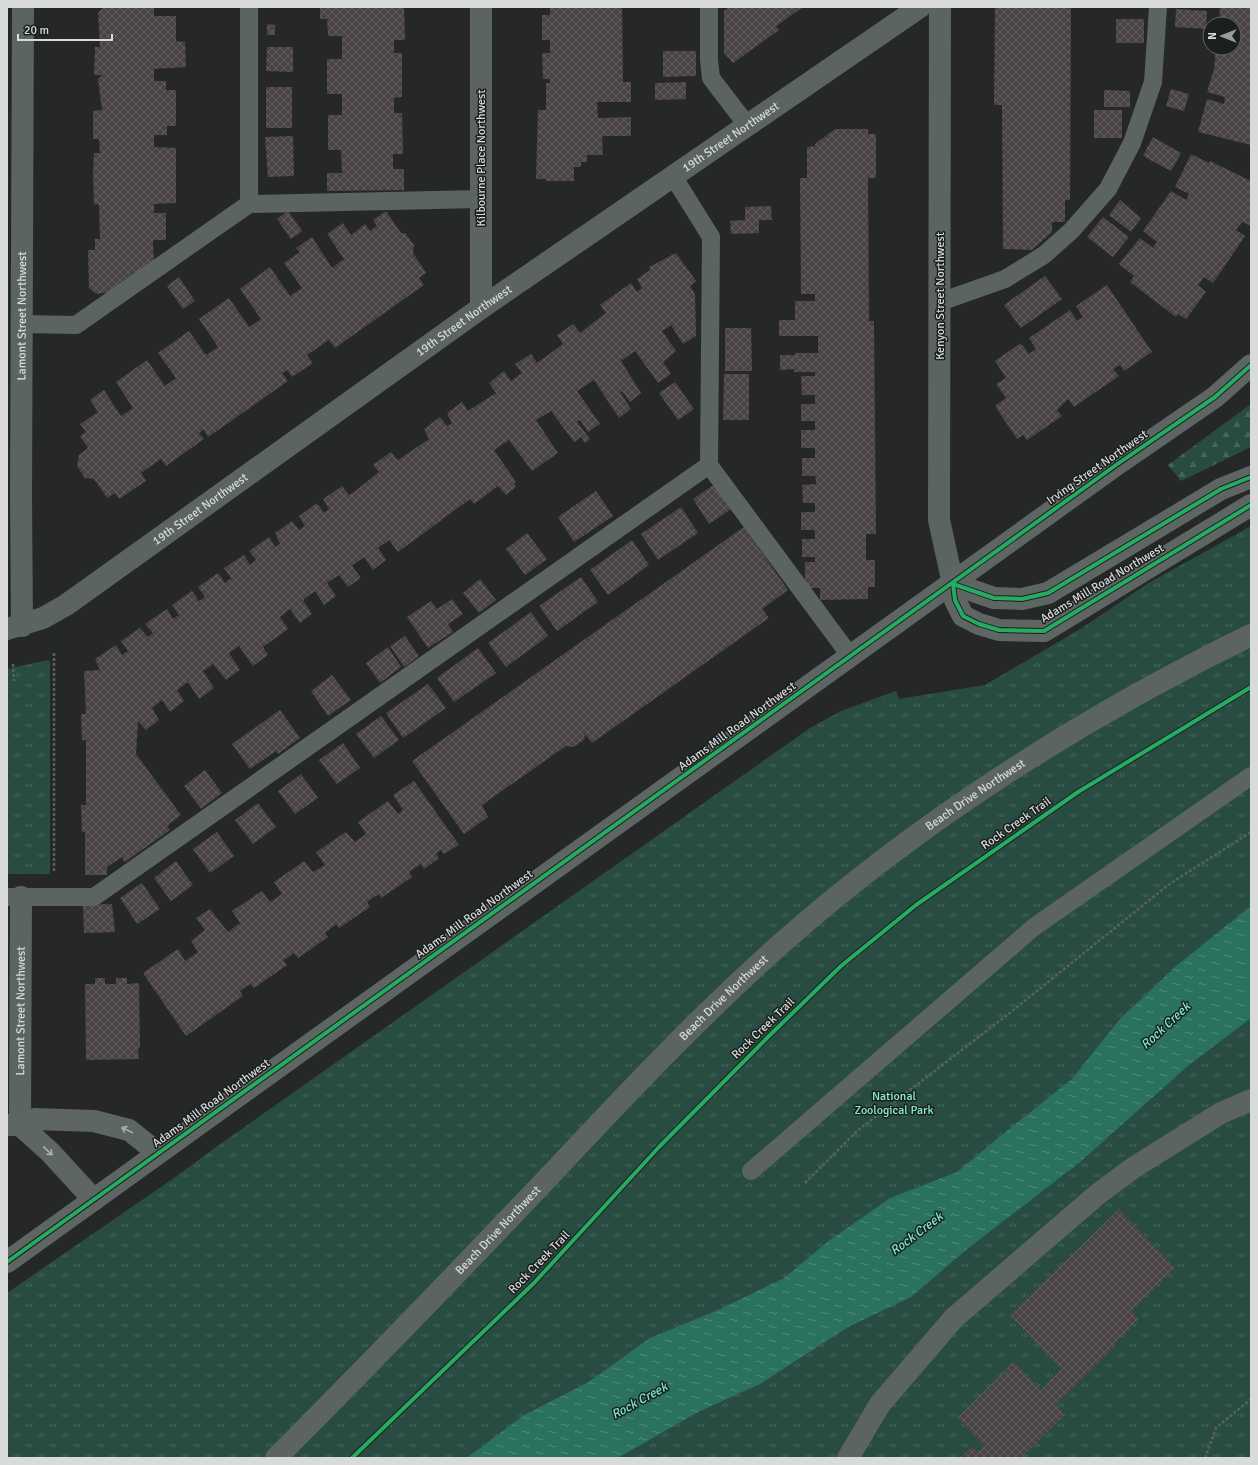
<svg xmlns="http://www.w3.org/2000/svg" width="1258" height="1465" font-family="Signika,sans-serif">
	<defs>
		<pattern id="forest-firs" width="22" height="20" patternUnits="userSpaceOnUse"><rect width="22" height="20" fill="#294c42"/><path d="M5 1l3.5 6h-7zM16 11l3.5 6h-7z" fill="#47655d"/></pattern>
		<pattern id="park-tufts" width="24" height="20" patternUnits="userSpaceOnUse"><rect width="24" height="20" fill="#294c42"/><path d="M3 7l-1-3M5 7V3M7 7l1-3M15 17l-1-3M17 17v-4M19 17l1-3" fill="none" stroke="#47655d"/></pattern>
		<pattern id="water-ripples" width="26" height="14" patternUnits="userSpaceOnUse"><rect width="26" height="14" fill="#2a715e"/><path d="M2 4q2-2 4 0t4 0M15 11q2-2 4 0t4 0" fill="none" stroke="#528b7c"/></pattern>
		<pattern id="building-cross-hatch" width="8" height="8" patternUnits="userSpaceOnUse"><rect width="8" height="8" fill="#494246"/><path d="M0 0l8 8M0 8l8-8" fill="none" stroke="#625d60"/></pattern>
	</defs>
	<rect width="100%" height="100%" fill="#262827"/>
	<polygon fill="url(#forest-firs)" points="1251,404 1251,447 1181,481 1168,465"/>
	<g fill="url(#park-tufts)">
		<polygon points="1251,526 1251,1458 7,1458 7,1293 174,1178 212,1150 810,728 841,711 896,691 899,699 985,685 1082,628 1147,584"/>
		<polygon points="48,660 50,662 50,874 7,874 7,669"/>
	</g>
	<polygon fill="url(#water-ripples)" points="1251,906 1251,1018 1189,1065 1080,1162 966,1250 911,1297 848,1327 760,1384 698,1412 618,1458 467,1458 524,1415 587,1383 650,1338 718,1310 784,1278 830,1240 890,1198 957,1172 1014,1125 1072,1079 1119,1020 1175,967"/>
	<g fill="url(#building-cross-hatch)">
		<polygon points="104,7 154,7 154,16 176,16 176,41 185,42 186,67 154,69 154,81 166,81 166,90 176,90 176,126 167,126 167,135 154,135 154,147 176,148 176,203 154,204 154,213 166,213 166,240 153,240 154,266 116,291 96,294 89,288 88,250 95,250 95,239 100,239 99,205 94,204 93,173 94,153 100,153 99,139 93,139 93,111 102,110 98,79 102,75 94,75 95,47 100,47 98,13"/>
		<polygon points="320,7 404,7 405,40 394,40 394,53 402,53 402,97 394,98 394,113 402,113 403,154 393,154 393,169 404,169 404,190 327,191 327,173 342,173 341,150 328,150 328,115 342,115 342,94 327,94 327,59 342,59 342,36 328,36 327,19 320,19"/>
		<polygon points="550,7 622,7 623,82 631,82 631,102 597,102 598,118 631,117 631,136 602,136 603,155 587,155 587,162 581,162 581,167 574,167 574,181 546,181 546,179 536,179 538,110 546,110 546,83 550,83 550,79 543,79 542,53 550,53 550,40 542,40 542,15 550,15"/>
		<polygon points="730,7 803,7 776,26 779,30 733,63 724,53 724,11"/>
		<polygon points="995,7 1071,7 1070,200 1065,200 1065,222 1052,222 1052,232 1032,250 1003,249 1002,105 994,105"/>
		<polygon points="1220,7 1251,7 1251,145 1198,132 1207,99 1224,104 1225,97 1207,92 1214,69 1216,48 1234,48 1235,44 1234,24 1219,24"/>
		<polygon points="1176,9 1207,11 1206,29 1175,27"/>
		<rect x="1116" y="19" width="28" height="24"/>
		<polygon points="267,24 275,25 275,35 267,35"/>
		<polygon points="267,47 293,47 293,72 266,71"/>
		<polygon points="663,51 696,51 696,76 663,77"/>
		<polygon points="686,82 686,99 655,100 655,83"/>
		<rect x="266" y="87" width="26" height="41"/>
		<polygon points="1171,89 1189,94 1184,111 1166,106"/>
		<polygon points="1104,90 1130,91 1130,107 1104,107"/>
		<rect x="1094" y="110" width="28" height="28"/>
		<polygon points="835,129 868,129 868,134 876,134 876,178 868,178 869,321 874,321 876,534 866,534 866,560 875,560 875,587 868,587 868,599 820,600 820,588 805,588 805,562 815,562 815,557 802,557 802,539 815,539 815,535 814,530 801,530 801,512 815,512 815,503 803,503 802,485 816,484 816,481 815,476 802,476 802,458 815,458 815,448 801,448 801,430 815,430 815,421 801,421 801,404 815,404 815,395 802,395 801,376 815,376 815,372 794,372 794,369 780,370 780,355 795,355 795,353 818,353 818,336 779,336 779,320 795,320 795,301 815,301 815,294 801,294 800,178 807,178 807,147 815,146 815,144"/>
		<polygon points="293,136 294,176 268,177 265,137"/>
		<polygon points="1153,137 1181,153 1171,171 1143,156"/>
		<polygon points="1191,154 1209,163 1210,161 1251,181 1251,226 1242,222 1236,230 1245,236 1213,283 1204,277 1198,285 1206,292 1186,319 1178,314 1176,317 1130,282 1134,276 1119,264 1140,238 1153,248 1157,242 1143,231 1171,191 1186,200 1189,194 1175,187"/>
		<polygon points="1120,200 1141,218 1131,232 1109,215"/>
		<polygon points="771,206 772,220 759,220 759,233 731,234 730,221 745,220 745,207"/>
		<polygon points="288,211 302,231 291,239 277,219"/>
		<polygon points="386,211 401,233 405,233 414,245 413,253 426,273 419,278 424,285 335,348 329,340 307,355 313,363 292,377 287,370 282,373 288,381 208,437 203,429 199,433 204,439 166,466 161,459 141,473 146,481 119,499 115,493 107,498 94,479 85,478 77,466 79,455 88,448 80,436 86,432 80,424 98,412 90,400 104,390 121,416 133,408 116,382 147,360 165,386 176,378 158,353 189,331 206,355 218,347 199,319 229,298 249,327 261,319 240,289 270,267 290,296 302,288 284,263 300,252 296,248 312,237 332,268 344,259 327,234 343,223 351,235 365,224 370,231 377,226 373,220"/>
		<polygon points="1103,217 1129,237 1113,257 1087,237"/>
		<polygon points="676,253 696,281 690,286 695,294 696,336 683,344 671,325 662,331 676,351 663,362 671,374 658,383 635,351 621,361 641,393 630,402 622,391 620,392 631,409 619,418 594,380 577,391 600,424 588,432 580,420 577,422 590,439 585,443 581,437 574,442 551,411 536,420 558,453 532,471 509,440 494,450 516,482 514,484 516,487 506,495 498,486 474,504 470,499 398,552 389,540 378,548 386,560 373,570 364,557 352,566 361,578 348,587 339,575 327,583 336,596 324,605 315,591 303,600 312,614 300,623 290,609 280,617 288,629 263,647 268,655 253,666 239,646 229,653 240,670 226,680 213,664 203,671 214,688 199,699 188,682 177,690 184,701 170,712 162,700 152,708 159,720 146,730 138,721 136,754 181,815 167,826 170,830 125,862 122,857 107,867 107,875 85,875 85,832 82,832 81,805 86,805 86,740 82,740 81,714 86,714 84,671 100,670 95,659 116,645 122,655 128,651 121,641 140,628 148,637 153,633 145,624 167,609 173,619 179,615 172,605 192,591 199,601 205,597 198,587 218,573 225,583 231,578 224,568 244,555 250,565 256,560 249,551 269,537 275,547 280,544 275,533 292,521 299,530 305,526 299,516 317,503 324,513 329,509 323,499 342,486 349,495 354,492 379,472 373,465 391,452 398,460 429,439 424,429 440,417 447,426 452,423 447,413 462,402 468,411 496,393 489,383 504,371 511,381 522,373 515,364 531,354 537,363 563,344 557,335 573,324 580,333 606,313 600,305 631,283 637,292 642,288 637,279 650,270 649,267"/>
		<polygon points="1045,276 1062,299 1021,328 1004,305"/>
		<polygon points="179,277 195,301 183,309 167,286"/>
		<polygon points="1107,285 1152,352 1124,371 1120,365 1113,369 1119,376 1074,407 1068,399 1057,410 1062,416 1027,440 1023,435 1017,439 995,406 1006,398 996,384 1006,378 995,361 1021,343 1029,354 1036,349 1029,338 1070,310 1077,321 1083,317 1076,306"/>
		<polygon points="725,328 751,328 752,371 725,371"/>
		<polygon points="724,374 749,374 749,420 723,420"/>
		<polygon points="675,382 694,409 678,420 659,393"/>
		<polygon points="715,484 731,509 709,524 693,499"/>
		<polygon points="596,491 613,516 574,542 558,517"/>
		<polygon points="681,507 698,533 658,560 641,534"/>
		<polygon points="744,527 788,590 762,609 769,618 592,743 585,734 584,740 573,747 566,746 482,805 488,817 464,834 412,761"/>
		<polygon points="527,533 547,559 525,575 506,549"/>
		<polygon points="632,540 649,565 608,595 590,570"/>
		<polygon points="581,577 598,602 557,631 539,606"/>
		<polygon points="480,579 496,600 479,613 463,593"/>
		<polygon points="452,599 463,614 448,624 453,632 428,648 407,617 431,601 437,609"/>
		<polygon points="531,612 548,636 506,667 488,643"/>
		<polygon points="405,636 419,656 404,667 390,646"/>
		<polygon points="388,647 401,667 380,683 366,663"/>
		<polygon points="478,648 496,673 454,702 437,678"/>
		<polygon points="332,675 351,700 328,716 311,691"/>
		<polygon points="428,684 446,708 403,738 386,713"/>
		<polygon points="280,710 300,738 278,754 276,751 250,769 232,744"/>
		<polygon points="381,716 399,740 374,758 356,734"/>
		<polygon points="343,743 360,768 337,784 319,760"/>
		<polygon points="205,770 222,793 201,809 184,786"/>
		<polygon points="301,774 318,798 295,814 278,791"/>
		<polygon points="414,781 459,845 444,854 441,850 436,854 439,858 424,869 421,864 409,872 412,877 381,898 379,894 371,899 367,902 370,907 339,928 336,924 325,933 328,937 298,958 294,953 287,958 283,960 287,965 254,988 250,984 240,991 243,996 186,1036 143,973 178,949 185,961 198,952 191,941 205,930 196,918 210,909 228,932 240,923 232,911 262,891 270,902 282,894 274,882 304,861 313,872 325,865 316,852 346,832 355,842 366,834 358,822 388,801 398,814 403,810 393,795"/>
		<polygon points="258,803 276,827 253,844 235,820"/>
		<polygon points="217,832 234,856 210,873 193,849"/>
		<polygon points="176,861 193,885 171,901 154,878"/>
		<polygon points="142,883 160,909 137,924 120,898"/>
		<polygon points="112,904 115,932 84,933 83,905"/>
		<polygon points="95,978 105,978 105,984 116,984 116,978 127,978 127,984 139,983 140,1048 138,1048 139,1059 86,1060 85,984 95,984"/>
		<polygon points="1119,1209 1175,1268 1132,1310 1139,1319 1114,1344 1116,1346 1056,1405 1065,1415 1021,1458 959,1458 972,1446 978,1452 984,1446 957,1418 1014,1362 1041,1390 1061,1369 1010,1315"/>
	</g>
	<g fill="none" stroke-linecap="round" stroke-linejoin="round">
		<g stroke="#5a605e" stroke-width="2.5" stroke-dasharray="3 2" stroke-linecap="butt">
			<polyline points="13,664 14,681"/>
			<polyline points="54,871 54,652"/>
			<polyline points="805,1183 857,1131 1011,1012 1168,885 1251,832"/>
			<polyline points="1205,1458 1216,1428 1251,1399"/>
		</g>
		<g stroke="#5b6461" stroke-width="18">
			<polyline points="709,7 709,60 711,78 747,125"/>
			<polyline points="673,176 711,237 709,465 851,657"/>
			<polyline points="249,204 480,199"/>
			<polyline points="940,302 1005,279 1044,255 1071,231 1108,189 1132,143 1153,82 1158,7"/>
			<polyline points="22,324 76,325 249,204 249,7"/>
			<polyline points="7,897 94,897 709,465"/>
			<polyline points="751,1171 1034,927 1251,776"/>
		</g>
		<g stroke="#5b6461" stroke-width="22">
			<polyline points="940,7 939,520 953,584"/>
			<polyline points="481,308 481,7"/>
			<path id="s1" d="M22 626 21 497 23 7"/>
			<path id="s2" d="M7 629 43 618 66 605 481 308 920 7"/>
			<path id="s3" d="M20 1125 21 897"/>
			<polyline points="848,1458 880,1404 954,1318 1098,1194 1133,1168 1221,1113 1251,1100"/>
		</g>
		<g stroke="#5d6663" stroke-width="22">
			<polyline points="953,584 955,600 963,616 979,624 999,630 1044,631 1251,505"/>
			<polyline points="953,584 994,598 1022,599 1048,593 1221,489 1251,477"/>
			<polyline points="7,1125 20,1125 35,1119 94,1121 129,1130 158,1153"/>
			<polyline points="20,1125 50,1152 94,1200"/>
			<polyline points="7,1262 1116,465 1215,397 1251,365"/>
		</g>
		<path stroke="#5b6461" stroke-width="22" id="s4" d="M276 1458C372 1362 466 1264 559 1166 631 1089 704 1012 783 942 921 820 1085 716 1251 635"/>
		<g stroke="#1b1f1e" stroke-width="6">
			<g id="cycleway">
				<polyline points="953,584 955,600 963,616 979,624 999,630 1044,631 1251,505"/>
				<polyline points="953,584 994,598 1022,599 1048,593 1221,489 1251,477"/>
				<polyline points="7,1262 1116,465 1215,397 1251,365"/>
				<polyline points="352,1458 534,1283 659,1147 768,1037 841,966 916,905 1078,792 1251,687"/>
			</g>
		</g>
		<use href="#cycleway" stroke="#26ab63" stroke-width="4"/>
	</g>
	<defs><path id="oneway-shaft" d="M-6 0H5M1.5-3L5.5 0L1.5 3" fill="none" stroke-width="1.6" stroke-linecap="round" stroke-linejoin="round"/></defs>
	<g stroke="#adb2b0">
		<use href="#oneway-shaft" transform="translate(127 1130) rotate(-154)"/>
		<use href="#oneway-shaft" transform="translate(48 1151) rotate(44)"/>
	</g>
	<g text-anchor="middle" stroke-width="3" stroke-linejoin="round" paint-order="stroke">
		<g font-size="12" fill="#d8dbda" stroke="#1b1f1e">
			<text dy="4" stroke="none"><textPath href="#s2" startOffset="877">19th Street Northwest</textPath></text>
			<text transform="translate(481 158) rotate(-90)" y="4">Kilbourne Place Northwest</text>
			<text transform="translate(940 296) rotate(-90)" y="4">Kenyon Street Northwest</text>
			<text dy="4" stroke="none"><textPath href="#s1" startOffset="310">Lamont Street Northwest</textPath></text>
			<text dy="4" stroke="none"><textPath href="#s2" startOffset="553">19th Street Northwest</textPath></text>
			<text transform="translate(1097 467) rotate(-35)" y="4">Irving Street Northwest</text>
			<text dy="4" stroke="none"><textPath href="#s2" startOffset="229">19th Street Northwest</textPath></text>
			<text transform="translate(1102 583) rotate(-31)" y="4">Adams Mill Road Northwest</text>
			<text transform="translate(737 726) rotate(-36)" y="4">Adams Mill Road Northwest</text>
			<text dy="4" stroke="none"><textPath href="#s4" startOffset="966">Beach Drive Northwest</textPath></text>
			<text transform="translate(1016 823) rotate(-35)" y="4">Rock Creek Trail</text>
			<text transform="translate(474 914) rotate(-36)" y="4">Adams Mill Road Northwest</text>
			<text dy="4" stroke="none"><textPath href="#s4" startOffset="642">Beach Drive Northwest</textPath></text>
			<text dy="4" stroke="none"><textPath href="#s3" startOffset="114">Lamont Street Northwest</textPath></text>
			<text transform="translate(763 1028) rotate(-44)" y="4">Rock Creek Trail</text>
			<text transform="translate(211 1103) rotate(-36)" y="4">Adams Mill Road Northwest</text>
			<text dy="4" stroke="none"><textPath href="#s4" startOffset="318">Beach Drive Northwest</textPath></text>
			<text transform="translate(539 1262) rotate(-46)" y="4">Rock Creek Trail</text>
		</g>
		<g font-size="12" fill="#84f2d1" stroke="#1b1f1e">
			<text x="894" y="1100">National<tspan x="894" dy="14">Zoological Park</tspan></text>
		</g>
		<g font-size="13" font-style="italic" fill="#7beac8" stroke="#1b1f1e">
			<text transform="translate(1165 1025) rotate(-43)" y="5">Rock Creek</text>
			<text transform="translate(916 1233) rotate(-37)" y="5">Rock Creek</text>
			<text transform="translate(639 1400) rotate(-29)" y="5">Rock Creek</text>
		</g>
	</g>
	<rect width="1258" height="1465" fill="none" stroke="#d8dbda" stroke-width="16"/>
	<g transform="translate(1222 36) rotate(270)"><circle r="19" fill="#1b1f1e" stroke="#676a69"/>
	<path d="M0-3L7 15L0 10L-7 15Z" fill="#9a9c9b"/>
	<text y="-6" font-size="11" font-weight="bold" text-anchor="middle" fill="#d8dbda">N</text>
	</g>
	<path d="M18 34v6h94v-6" fill="none" stroke="#d8dbda" stroke-width="2"/>
	<text x="24" y="34" font-size="12" fill="#d8dbda" stroke="#1b1f1e" stroke-width="3" paint-order="stroke">20 m</text>
</svg>
